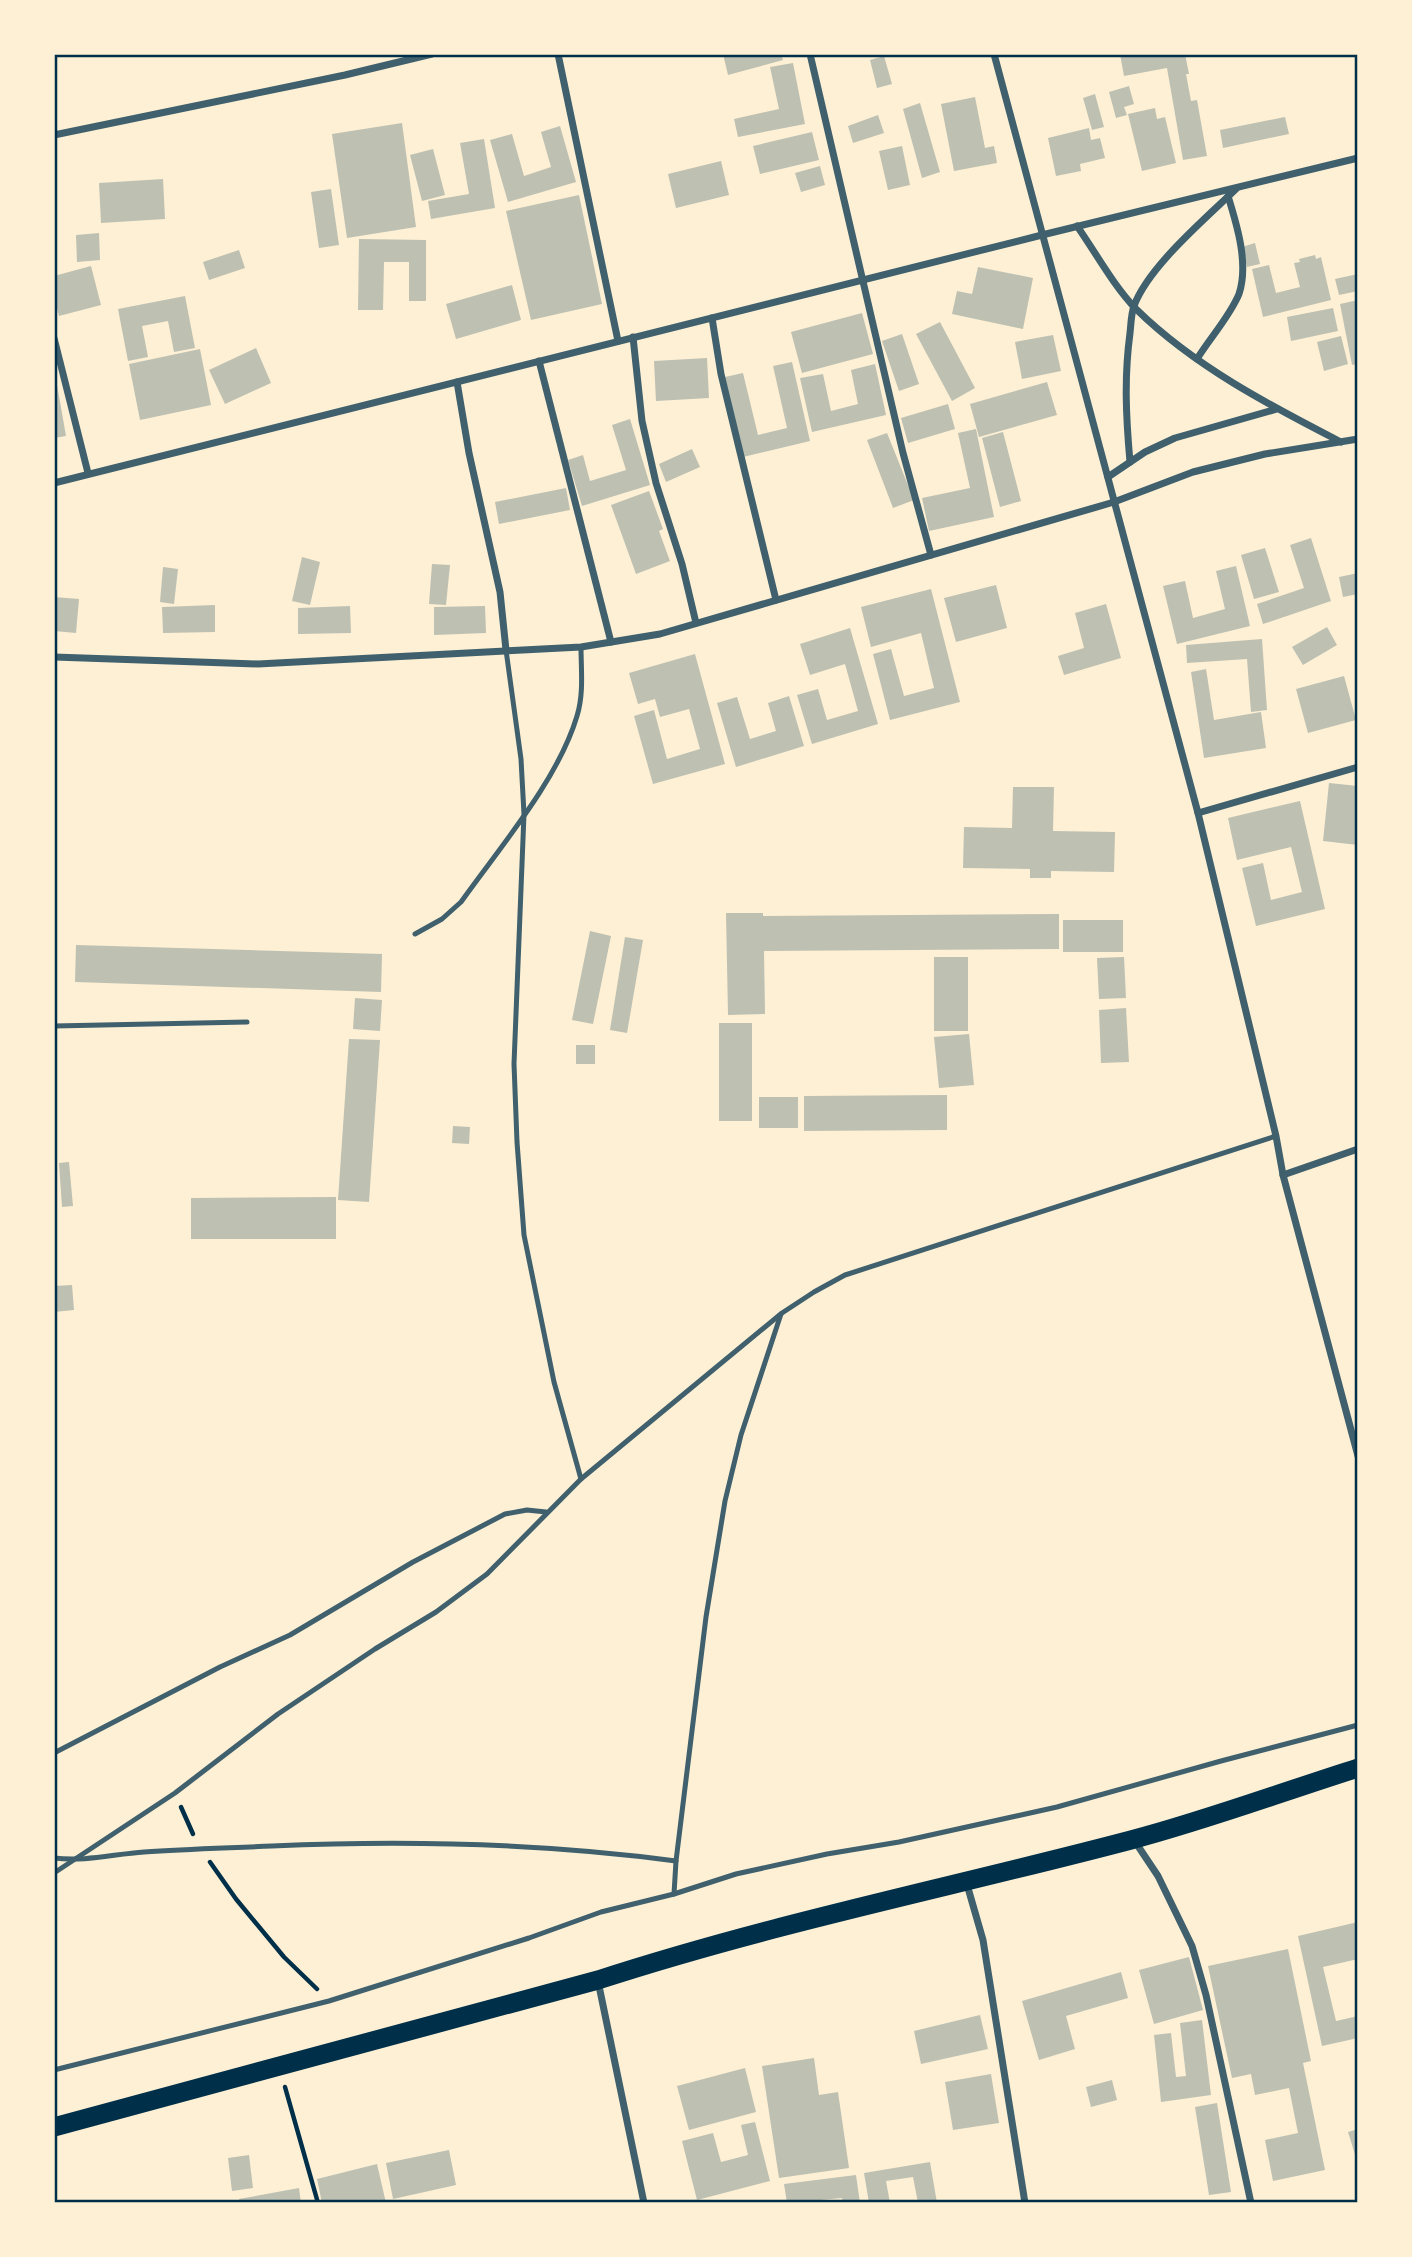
<svg xmlns="http://www.w3.org/2000/svg" width="1412" height="2257" font-family="'Alegreya Sans',sans-serif">
	<rect width="100%" height="100%" fill="#fdf0d5"/>
	<g fill="#bec0b2">
		<polygon points="723,54 781,54 783,60 728,75"/>
		<polygon points="1120,54 1185,54 1189,74 1186,74 1191,101 1197,100 1207,156 1183,160 1167,68 1124,76"/>
		<polygon points="884,56 892,84 877,88 870,60"/>
		<polygon points="793,63 805,124 738,137 734,119 779,109 770,67"/>
		<polygon points="1129,86 1134,104 1124,107 1127,115 1116,118 1109,92"/>
		<polygon points="1095,94 1104,127 1092,130 1083,98"/>
		<polygon points="975,97 985,148 994,146 997,163 954,171 941,104"/>
		<polygon points="920,103 940,172 922,178 903,109"/>
		<polygon points="1155,108 1157,119 1165,117 1176,163 1142,171 1128,114"/>
		<polygon points="878,115 884,133 853,143 848,126"/>
		<polygon points="1285,117 1289,134 1223,148 1220,130"/>
		<polygon points="402,123 416,227 347,238 332,134"/>
		<polygon points="560,126 576,182 508,202 490,140 512,134 524,176 551,167 541,132"/>
		<polygon points="1089,128 1091,140 1100,138 1105,158 1080,164 1081,171 1056,176 1048,138"/>
		<polygon points="812,132 819,160 760,174 753,146"/>
		<polygon points="484,139 495,208 431,219 428,201 469,194 460,143"/>
		<polygon points="902,146 910,185 888,190 879,151"/>
		<polygon points="433,149 445,195 422,201 410,155"/>
		<polygon points="721,161 729,195 676,208 668,174"/>
		<polygon points="820,166 825,185 801,192 795,173"/>
		<polygon points="163,179 165,219 101,223 99,183"/>
		<polygon points="331,189 339,245 319,248 311,192"/>
		<polygon points="579,195 602,304 531,320 506,211"/>
		<polygon points="99,233 100,260 77,262 76,235"/>
		<polygon points="359,239 426,240 426,301 409,301 409,262 384,262 383,310 358,310"/>
		<polygon points="1255,243 1260,264 1247,267 1242,247"/>
		<polygon points="239,250 245,268 209,280 203,262"/>
		<polygon points="1315,255 1316,259 1321,257 1331,300 1263,317 1252,269 1269,265 1276,293 1300,287 1294,263 1300,262 1299,259"/>
		<polygon points="91,266 101,305 59,316 54,297 54,276"/>
		<polygon points="978,267 1033,278 1023,329 952,314 957,291 972,294"/>
		<polygon points="1358,274 1358,291 1339,295 1335,279"/>
		<polygon points="512,285 521,320 456,339 446,304"/>
		<polygon points="185,296 195,348 174,352 168,321 142,326 148,357 128,361 118,309"/>
		<polygon points="1358,300 1358,364 1352,365 1340,304"/>
		<polygon points="1333,308 1338,331 1291,341 1287,317"/>
		<polygon points="862,313 873,354 802,373 791,332"/>
		<polygon points="940,322 975,388 952,401 916,334"/>
		<polygon points="902,334 919,384 899,391 882,341"/>
		<polygon points="1053,335 1061,371 1022,379 1015,342"/>
		<polygon points="1341,336 1348,364 1324,371 1317,342"/>
		<polygon points="256,348 271,383 225,404 209,370"/>
		<polygon points="200,349 211,405 140,420 129,364"/>
		<polygon points="707,358 709,398 656,401 654,361"/>
		<polygon points="792,362 810,441 743,457 725,377 743,373 758,435 787,428 773,366"/>
		<polygon points="875,364 886,415 812,432 800,378 823,374 831,411 858,404 851,370"/>
		<polygon points="56,379 66,436 54,438 54,380"/>
		<polygon points="1047,382 1057,415 979,437 970,404"/>
		<polygon points="948,404 955,429 908,443 901,418"/>
		<polygon points="630,419 650,485 582,506 568,460 583,455 590,481 626,470 612,425"/>
		<polygon points="976,429 994,517 929,531 922,498 970,488 958,433"/>
		<polygon points="1003,432 1021,501 1000,507 982,438"/>
		<polygon points="887,433 914,500 893,508 867,440"/>
		<polygon points="692,449 700,467 666,482 659,464"/>
		<polygon points="566,488 570,510 499,524 495,502"/>
		<polygon points="649,491 663,529 659,531 670,561 636,574 611,505"/>
		<polygon points="1311,538 1331,601 1263,624 1257,604 1304,588 1290,545"/>
		<polygon points="1265,548 1279,592 1254,599 1241,555"/>
		<polygon points="302,557 320,562 310,605 292,601"/>
		<polygon points="432,564 450,565 446,605 429,604"/>
		<polygon points="1236,566 1250,626 1177,644 1163,586 1185,581 1193,618 1225,609 1216,571"/>
		<polygon points="163,567 178,569 174,604 160,602"/>
		<polygon points="1358,573 1358,594 1343,597 1339,577"/>
		<polygon points="996,585 1007,628 956,642 944,598"/>
		<polygon points="931,589 960,702 890,720 873,654 891,649 904,696 934,688 921,633 871,647 861,607"/>
		<polygon points="54,597 79,599 76,633 54,631"/>
		<polygon points="1106,604 1121,658 1064,675 1058,656 1084,648 1075,613"/>
		<polygon points="215,605 215,632 163,633 162,607"/>
		<polygon points="350,606 351,633 298,634 298,608"/>
		<polygon points="485,606 486,633 434,635 434,607"/>
		<polygon points="1327,627 1337,645 1303,665 1292,647"/>
		<polygon points="850,628 878,724 812,744 797,695 818,689 827,720 858,711 845,664 810,675 800,644"/>
		<polygon points="1262,639 1267,710 1251,712 1247,659 1187,663 1186,645"/>
		<polygon points="695,654 725,764 653,784 634,716 654,710 667,759 700,749 689,709 660,717 655,699 638,704 629,673"/>
		<polygon points="1206,669 1214,720 1261,712 1266,748 1204,758 1191,672"/>
		<polygon points="1344,676 1356,720 1308,733 1296,689"/>
		<polygon points="789,696 804,746 736,767 717,703 737,697 750,739 776,731 768,703"/>
		<polygon points="1329,783 1358,786 1358,845 1323,841"/>
		<polygon points="1013,787 1054,787 1053,831 1115,832 1114,872 1051,871 1051,878 1030,878 1030,869 963,868 964,827 1012,828"/>
		<polygon points="1300,801 1325,909 1256,926 1242,868 1263,863 1271,900 1302,892 1291,847 1237,860 1228,818"/>
		<polygon points="726,913 763,913 763,916 1059,914 1059,949 764,951 765,1014 728,1015"/>
		<rect x="1063" y="920" width="60" height="32"/>
		<polygon points="590,931 611,936 593,1024 572,1020"/>
		<polygon points="625,937 643,940 627,1033 610,1030"/>
		<polygon points="76,945 382,954 381,992 75,982"/>
		<rect x="934" y="957" width="34" height="74"/>
		<polygon points="1124,957 1126,998 1099,999 1097,958"/>
		<polygon points="355,998 382,1000 380,1031 353,1029"/>
		<polygon points="1126,1008 1129,1062 1101,1063 1099,1010"/>
		<rect x="719" y="1023" width="33" height="98"/>
		<polygon points="969,1034 974,1085 939,1088 934,1037"/>
		<polygon points="349,1039 380,1040 369,1202 338,1200"/>
		<rect x="576" y="1045" width="19" height="19"/>
		<polygon points="947,1095 947,1130 804,1131 804,1096"/>
		<rect x="759" y="1097" width="39" height="31"/>
		<polygon points="453,1126 470,1127 469,1144 452,1143"/>
		<polygon points="69,1162 73,1206 62,1207 59,1163"/>
		<polygon points="336,1197 336,1239 191,1239 191,1198"/>
		<polygon points="72,1285 74,1310 54,1312 54,1286"/>
		<polygon points="1358,1922 1358,1959 1323,1967 1336,2021 1358,2016 1358,2038 1322,2046 1298,1936"/>
		<polygon points="1288,1949 1311,2061 1303,2063 1325,2170 1273,2181 1265,2140 1298,2133 1289,2088 1255,2095 1251,2074 1232,2078 1208,1966"/>
		<polygon points="1189,1957 1203,2010 1154,2024 1139,1970"/>
		<polygon points="1121,1972 1128,1998 1066,2016 1075,2049 1039,2060 1022,2001"/>
		<polygon points="980,2015 988,2049 921,2064 914,2031"/>
		<polygon points="1202,2020 1211,2095 1161,2102 1154,2035 1171,2033 1176,2077 1186,2076 1180,2023"/>
		<polygon points="814,2058 819,2095 838,2092 849,2168 779,2178 762,2066"/>
		<polygon points="745,2068 756,2112 689,2130 677,2086"/>
		<polygon points="991,2074 999,2123 953,2130 945,2082"/>
		<polygon points="1112,2080 1117,2100 1091,2107 1086,2087"/>
		<polygon points="1217,2103 1231,2192 1209,2195 1195,2107"/>
		<polygon points="755,2122 770,2181 697,2200 682,2141 713,2133 721,2162 748,2155 741,2125"/>
		<polygon points="1358,2129 1358,2161 1357,2161 1348,2132"/>
		<polygon points="449,2150 456,2185 393,2199 386,2163"/>
		<polygon points="249,2155 253,2188 232,2191 228,2158"/>
		<polygon points="930,2162 937,2203 918,2203 913,2177 886,2181 890,2203 869,2203 864,2173"/>
		<polygon points="377,2164 386,2203 322,2203 317,2179"/>
		<polygon points="856,2175 860,2203 843,2203 842,2198 787,2203 784,2184"/>
		<polygon points="299,2188 301,2203 240,2203 239,2199"/>
	</g>
	<g fill="none" stroke-linecap="round" stroke-linejoin="round">
		<g stroke="#003049" stroke-width="4.5">
			<polyline points="181,1807 193,1834"/>
			<polyline points="210,1862 236,1899 284,1957 317,1989"/>
			<polyline points="285,2087 318,2203"/>
		</g>
		<g stroke="#3f606c" stroke-width="5">
			<polyline points="506,650 521,759 524,814 514,1064 517,1142 524,1235 554,1382 581,1479"/>
			<path d="M415 934 442 919 461 902C500 847 558 780 577 716 584 694 581 669 581 647"/>
			<polyline points="54,1026 247,1022"/>
			<polyline points="54,1753 220,1667 290,1635 413,1562 505,1514 527,1510 546,1512"/>
			<path d="M54 1858C85 1862 114 1854 144 1852 187 1849 229 1848 272 1846 408 1840 541 1843 676 1861"/>
			<polyline points="54,1873 175,1793 278,1714 375,1649 436,1612 487,1574 581,1479 782,1313 814,1292 845,1275 1276,1136"/>
			<polyline points="674,1894 676,1861 706,1617 725,1501 741,1435 781,1314"/>
			<polyline points="54,2070 329,2001 529,1938 601,1912 674,1894 736,1874 827,1854 899,1842 1057,1807 1221,1761 1358,1725"/>
		</g>
		<g stroke="#3f606c" stroke-width="7">
			<polyline points="558,54 618,341"/>
			<polyline points="810,54 903,453 931,555"/>
			<polyline points="994,54 1198,813 1276,1136 1283,1175 1358,1456"/>
			<polyline points="54,135 345,75 432,54"/>
			<path d="M1077 226C1096 253 1113 285 1136 309 1194 366 1269 405 1341 442"/>
			<polyline points="712,318 721,374 776,600"/>
			<polyline points="633,337 642,421 656,483 682,564 696,623"/>
			<polyline points="54,338 88,473"/>
			<path d="M1197 359C1210 338 1230 316 1239 294 1249 264 1237 225 1228 196"/>
			<polyline points="539,361 611,642"/>
			<polyline points="457,382 469,453 500,592 506,650"/>
			<path d="M1130 462C1126 417 1124 378 1130 333 1131 325 1131 314 1134 306 1148 267 1206 218 1236 189"/>
			<polyline points="1108,477 1145,452 1175,438 1277,409"/>
			<polyline points="54,483 1042,235 1358,158"/>
			<polyline points="54,657 258,664 581,647 660,634 1114,502 1193,472 1265,454 1358,439"/>
			<polyline points="1198,813 1358,767"/>
			<polyline points="1283,1175 1358,1149"/>
			<polyline points="1134,1840 1158,1876 1192,1946 1206,1995 1251,2203"/>
			<polyline points="966,1881 983,1940 1025,2203"/>
			<polyline points="598,1981 644,2203"/>
		</g>
		<path stroke="#003049" stroke-width="19" d="M54 2127 598 1980C773 1923 953 1887 1131 1840 1207 1820 1282 1792 1358 1768"/>
	</g>
	<rect width="1412" height="2257" fill="none" stroke="#fdf0d5" stroke-width="112"/>
	<rect x="56" y="56" width="1300" height="2145" fill="none" stroke="#003049" stroke-width="2.5"/>
</svg>
